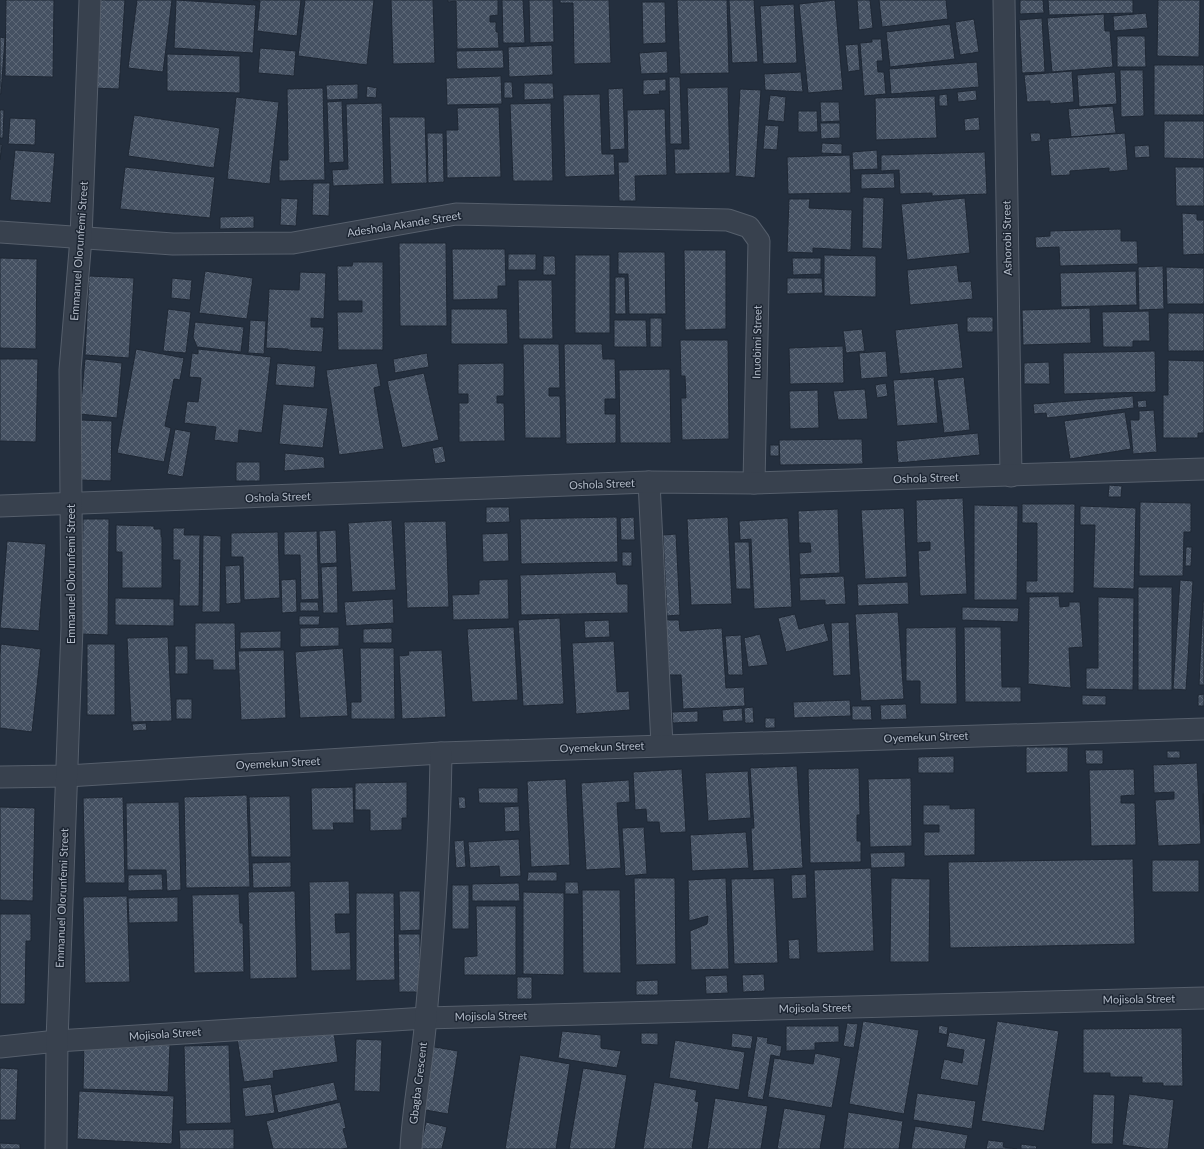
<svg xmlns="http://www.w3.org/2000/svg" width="1204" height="1149" font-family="Lato,sans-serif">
	<defs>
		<pattern id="building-cross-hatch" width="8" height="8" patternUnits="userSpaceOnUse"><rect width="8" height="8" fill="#455162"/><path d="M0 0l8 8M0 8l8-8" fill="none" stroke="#5d6877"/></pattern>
	</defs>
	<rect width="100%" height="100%" fill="#242f3e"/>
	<g fill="url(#building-cross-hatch)" stroke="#1f2835">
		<polygon points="6,0 54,0 53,77 5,76"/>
		<polygon points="97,0 125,0 119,89 92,88"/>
		<polygon points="137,0 172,0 163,72 128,68"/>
		<polygon points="176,0 256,5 253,53 174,48"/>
		<polygon points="189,0 220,0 220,1"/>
		<polygon points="253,0 301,0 297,36 257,31 260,1"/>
		<polygon points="305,0 374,0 367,65 298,56"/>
		<polygon points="391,0 433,0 435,63 393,64"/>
		<polygon points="448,0 498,0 498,15 490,16 490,22 496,22 496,32 498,32 499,48 457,49 456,1 448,2"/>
		<polygon points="502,0 523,0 525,43 503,43"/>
		<polygon points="529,0 553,0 554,42 530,43"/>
		<polygon points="560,0 609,0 611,63 574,64 573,3 560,3"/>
		<polygon points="677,0 727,0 729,73 680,74"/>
		<polygon points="729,0 754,0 758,62 732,63"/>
		<polygon points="835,0 843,90 808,93 799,4"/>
		<polygon points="857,0 870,0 873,28 859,30"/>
		<polygon points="879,0 946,0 948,19 882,27"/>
		<polygon points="1020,0 1043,0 1044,13 1020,14"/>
		<polygon points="1048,0 1133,0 1133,13 1049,15"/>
		<polygon points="1158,0 1200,0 1199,57 1157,56"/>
		<polygon points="642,2 665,2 666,43 643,44"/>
		<polygon points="794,4 797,63 763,64 760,6"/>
		<polygon points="1146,13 1148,28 1114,31 1113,16"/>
		<polygon points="1104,14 1105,31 1110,31 1113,67 1052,72 1047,18"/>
		<polygon points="1042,18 1045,72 1022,73 1019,20"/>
		<polygon points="974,19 979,52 960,55 955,22"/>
		<polygon points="950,24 955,59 890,67 886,32"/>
		<polygon points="1117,36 1145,36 1146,67 1117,67"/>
		<polygon points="0,37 5,38 1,94 0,94"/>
		<polygon points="872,39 881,39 883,61 877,61 878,72 884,72 886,94 864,96 860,43 872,42"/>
		<polygon points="858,44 860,70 848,72 845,45"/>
		<polygon points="552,45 553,75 509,77 508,47"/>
		<polygon points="260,48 296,51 294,76 258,73"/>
		<polygon points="503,50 504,68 457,69 456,51"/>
		<polygon points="667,51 668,73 641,74 639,53"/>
		<polygon points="167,54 240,56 240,93 167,91"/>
		<polygon points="977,62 979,87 891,94 889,69"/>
		<rect x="1154" y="65" width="50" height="50"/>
		<polygon points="1120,70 1143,70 1144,116 1121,117"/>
		<polygon points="1072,71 1074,102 1050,104 1050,101 1027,102 1024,75"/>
		<polygon points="801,72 803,92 765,90 764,74"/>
		<polygon points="1115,72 1117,104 1079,107 1077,75"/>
		<polygon points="501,76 502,104 447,105 446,78"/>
		<polygon points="669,77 680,77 682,144 670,144"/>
		<polygon points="666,79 666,91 659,91 660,94 643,95 643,80"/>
		<polygon points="504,82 512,82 513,98 504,98"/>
		<polygon points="524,83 553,83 554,99 524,100"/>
		<polygon points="358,84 358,99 327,100 326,85"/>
		<polygon points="367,86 377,88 376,98 366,97"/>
		<polygon points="728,87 730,173 675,174 674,149 689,149 687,88"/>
		<polygon points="323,88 325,180 279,181 279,160 288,160 287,89"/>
		<polygon points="623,88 625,149 610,150 608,89"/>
		<polygon points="740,89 761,90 755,178 735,176"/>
		<polygon points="976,90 977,100 958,102 957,92"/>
		<polygon points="600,94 602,154 614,154 615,175 565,177 563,95"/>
		<polygon points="947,94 948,106 939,106 939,95"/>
		<polygon points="770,95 786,97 784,122 767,120"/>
		<polygon points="935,96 937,138 876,140 875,98"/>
		<polygon points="236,97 279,102 270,184 227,179"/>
		<polygon points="342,101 344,162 329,163 327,102"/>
		<polygon points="820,102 839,102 840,121 821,122"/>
		<polygon points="382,103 384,184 333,186 332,170 348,169 346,104"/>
		<polygon points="551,103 553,181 513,181 510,104"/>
		<polygon points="1113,106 1116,133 1071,137 1068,109"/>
		<polygon points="499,107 501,177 447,178 446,130 458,130 457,108"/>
		<polygon points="665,109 667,175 635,176 636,201 619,201 618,162 628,162 627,110"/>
		<polygon points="0,110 4,110 3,138 0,138"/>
		<polygon points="798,111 817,111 818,132 798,132"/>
		<polygon points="134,115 220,128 214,168 128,156"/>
		<polygon points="389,117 425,117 427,183 391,184"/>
		<polygon points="979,117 980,130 965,131 964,119"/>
		<polygon points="10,118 36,119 35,145 8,144"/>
		<polygon points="1164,121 1204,121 1204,159 1164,158"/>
		<polygon points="820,123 840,123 840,138 821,139"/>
		<polygon points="765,125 779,126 777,150 763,149"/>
		<polygon points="427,133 443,133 444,182 428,183"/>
		<polygon points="1030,133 1040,133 1041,141 1031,142"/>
		<polygon points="1125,133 1128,170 1109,172 1109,168 1070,171 1070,175 1051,176 1048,139"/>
		<polygon points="822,143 842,144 842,154 821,153"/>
		<polygon points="0,144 2,145 0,160"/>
		<polygon points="1149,145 1150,157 1135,158 1134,146"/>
		<polygon points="15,150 55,153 51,203 10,200"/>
		<polygon points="877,150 878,169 853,170 852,152"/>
		<polygon points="985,152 987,194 932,196 932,193 900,194 899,170 881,171 881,155"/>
		<polygon points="850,155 851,193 788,194 787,157"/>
		<polygon points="125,167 215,177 210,218 120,209"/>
		<polygon points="1175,167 1204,167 1204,206 1176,206"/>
		<polygon points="894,173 895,188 861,189 861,174"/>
		<polygon points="313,183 330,183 329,216 312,215"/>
		<polygon points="863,197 884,198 882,249 862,248"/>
		<polygon points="281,198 298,199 296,226 280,225"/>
		<polygon points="965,198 970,253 907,260 901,204"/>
		<polygon points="789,199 810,199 809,208 852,210 851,250 813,248 813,253 787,252"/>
		<polygon points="1182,213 1197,214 1197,220 1204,220 1204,254 1183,255"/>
		<polygon points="254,216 254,228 220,229 220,217"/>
		<polygon points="1121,229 1121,241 1137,241 1138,264 1060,266 1059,247 1036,248 1035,237 1050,236 1050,231"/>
		<polygon points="399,243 446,243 447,326 400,326"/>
		<polygon points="452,249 505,249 506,286 498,286 498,299 453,300"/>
		<polygon points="684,250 726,250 726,329 685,330"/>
		<polygon points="618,252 665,252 666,314 629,314 628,274 618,274"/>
		<rect x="508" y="254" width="28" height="16"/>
		<rect x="575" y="255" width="35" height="78"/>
		<polygon points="824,255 876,256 876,297 824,296"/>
		<polygon points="543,256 555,256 556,275 543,275"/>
		<polygon points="0,258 37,259 36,349 0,348"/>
		<polygon points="792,258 821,258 821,274 793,275"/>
		<polygon points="353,262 383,262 383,350 338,350 337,312 362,312 362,301 338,301 337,266 352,266"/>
		<polygon points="957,265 959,282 971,281 973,299 910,305 907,270"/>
		<polygon points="1163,266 1164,309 1139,310 1138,267"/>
		<polygon points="1166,267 1204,268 1204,304 1167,304"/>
		<polygon points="205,271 253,278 247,319 199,313"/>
		<polygon points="1136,271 1137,305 1061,307 1060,273"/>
		<polygon points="300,272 326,273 324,319 311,318 311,327 324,327 322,352 288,350 288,349 266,348 269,289 299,290"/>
		<polygon points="89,276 134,278 129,358 85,355"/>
		<polygon points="615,277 625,277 626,314 615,314"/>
		<polygon points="172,278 192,280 190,300 171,298"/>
		<polygon points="787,278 822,278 823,293 787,294"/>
		<polygon points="518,280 552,280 553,339 519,339"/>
		<polygon points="1090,308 1091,343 1023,345 1022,310"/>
		<polygon points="168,309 191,312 186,353 163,351"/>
		<polygon points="451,309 507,309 508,344 451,344"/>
		<polygon points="1149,311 1150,341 1133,341 1133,347 1103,347 1102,312"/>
		<rect x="1168" y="313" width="36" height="38"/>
		<rect x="967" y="317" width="26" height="15"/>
		<rect x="650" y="318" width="12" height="29"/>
		<polygon points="250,320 266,321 264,354 248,353"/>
		<polygon points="614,320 646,320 647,347 614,347"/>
		<polygon points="195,322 244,327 241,352 197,347 193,337"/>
		<polygon points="958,323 963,368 900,374 895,330"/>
		<polygon points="862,329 865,351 846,353 843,331"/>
		<polygon points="680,340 728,340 729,439 682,440 681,398 686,398 685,376 681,376"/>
		<polygon points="523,344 559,344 560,388 549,388 549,396 560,396 561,438 525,438"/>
		<polygon points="564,344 602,344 603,359 615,359 616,399 605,399 605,414 616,414 616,443 566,444"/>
		<polygon points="843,346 844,383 790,384 789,348"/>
		<polygon points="136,349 184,358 180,380 174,379 165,426 171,428 164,462 117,453"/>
		<polygon points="198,349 271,357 262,433 239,430 238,443 214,440 216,427 184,423 187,401 198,402 201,378 189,377 192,353 198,354"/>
		<polygon points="886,351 888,377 861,379 859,353"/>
		<polygon points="1155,351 1156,392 1064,394 1063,353"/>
		<polygon points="427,353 429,367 395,373 393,359"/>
		<polygon points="0,359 38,359 36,442 0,441"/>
		<polygon points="85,359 122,363 117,418 80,414"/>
		<polygon points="1168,360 1204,361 1204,433 1198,433 1198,438 1163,438 1163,395 1168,395"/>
		<polygon points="1049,362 1050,384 1024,384 1024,363"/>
		<polygon points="277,363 316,366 314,388 275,385"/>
		<polygon points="377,363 381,386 374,388 384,449 339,455 326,370"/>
		<polygon points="504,363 504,396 497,396 497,403 504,403 505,441 459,442 459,403 468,403 468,394 458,394 458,364"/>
		<polygon points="670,369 671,443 620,443 619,370"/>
		<polygon points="424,373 439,440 402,448 387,381"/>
		<polygon points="934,377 938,423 897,426 893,380"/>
		<polygon points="964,377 970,430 944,433 937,380"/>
		<polygon points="886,383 888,396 877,398 875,385"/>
		<polygon points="865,389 868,419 838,420 833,391"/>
		<polygon points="818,390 819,428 790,429 789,391"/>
		<polygon points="1133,396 1134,408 1047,418 1046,413 1034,414 1033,404"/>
		<polygon points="1146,400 1147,407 1138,408 1137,401"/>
		<polygon points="283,404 328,408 323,448 279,444"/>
		<polygon points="1154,410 1157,452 1133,454 1130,420 1139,420 1139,411"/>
		<polygon points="1125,412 1131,449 1070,459 1064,421"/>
		<polygon points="80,420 112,421 111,481 79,480"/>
		<polygon points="175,429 191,432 183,477 167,474"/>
		<polygon points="978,433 980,455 898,463 896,441"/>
		<polygon points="862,439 863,464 780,465 779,440"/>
		<rect x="770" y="445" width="9" height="11"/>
		<polygon points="443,446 446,462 435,464 432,448"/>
		<polygon points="285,453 324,457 325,468 284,471"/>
		<rect x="236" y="462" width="24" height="19"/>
		<polygon points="1109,485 1122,486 1121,497 1108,497"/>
		<polygon points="963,498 967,594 920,596 918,551 930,550 930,542 917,543 916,500"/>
		<polygon points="1140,502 1191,503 1191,532 1184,532 1183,576 1139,576"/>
		<polygon points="1022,504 1075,504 1074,593 1026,593 1026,581 1037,581 1037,523 1022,523"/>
		<polygon points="974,505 1018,506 1017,600 974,600"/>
		<polygon points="1080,506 1136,508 1134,589 1093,588 1095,525 1080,525"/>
		<polygon points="486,507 509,507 510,522 486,523"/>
		<polygon points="904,508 907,577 865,579 861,510"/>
		<polygon points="838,509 840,573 800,575 799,553 811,552 810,543 799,543 798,511"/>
		<polygon points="617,517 618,562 521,564 520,519"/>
		<polygon points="634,517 635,540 621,540 620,518"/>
		<polygon points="728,517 732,604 691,605 687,519"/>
		<polygon points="788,518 792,607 754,609 751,539 740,540 739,521"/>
		<polygon points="83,519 109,519 108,635 81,634"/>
		<polygon points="392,520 396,590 352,592 348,523"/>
		<polygon points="446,521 449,607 407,608 404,522"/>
		<polygon points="116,525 154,526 154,529 161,529 161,537 162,537 162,588 122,588 122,552 116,552"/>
		<polygon points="173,528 185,528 184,535 200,535 199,606 179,606 180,560 173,560"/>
		<polygon points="336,530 337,563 320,564 319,531"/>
		<polygon points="317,531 319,599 301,600 300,555 284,555 284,532"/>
		<polygon points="278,532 280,598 244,600 243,557 231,557 231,533"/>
		<polygon points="508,533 509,561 483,562 482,534"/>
		<polygon points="676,534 680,615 667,616 663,535"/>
		<polygon points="203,535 221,536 220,612 202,612"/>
		<polygon points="7,541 46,544 39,631 0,628"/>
		<polygon points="734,542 749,542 751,589 736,589"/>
		<polygon points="1186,547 1192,547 1191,566 1185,566"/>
		<rect x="622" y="552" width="10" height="14"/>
		<polygon points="240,565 241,603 226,604 225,566"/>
		<polygon points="337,566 338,613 323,613 321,567"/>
		<polygon points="616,572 617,584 628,584 628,613 521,615 520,575"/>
		<polygon points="844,576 846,604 825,605 825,600 800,601 799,578"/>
		<polygon points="296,579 297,612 282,613 281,580"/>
		<polygon points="508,579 509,619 453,620 452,595 479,594 479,580"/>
		<polygon points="1180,580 1193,581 1186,690 1173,689"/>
		<polygon points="908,582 909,604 858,606 857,584"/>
		<rect x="1138" y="587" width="34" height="103"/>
		<polygon points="1059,596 1060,607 1069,606 1069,602 1080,602 1083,647 1069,648 1071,688 1028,684 1029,597"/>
		<polygon points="1098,597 1134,598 1133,690 1086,689 1086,668 1098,668"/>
		<polygon points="115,598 174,599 174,626 115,625"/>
		<polygon points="393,599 394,623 346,626 344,602"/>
		<polygon points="1203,601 1204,601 1204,685 1199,685"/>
		<polygon points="300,602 318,602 319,611 300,611"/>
		<polygon points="962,607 1019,608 1018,622 962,620"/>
		<polygon points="898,612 904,699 861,701 855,614"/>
		<polygon points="795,614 799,629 824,623 829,641 786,652 778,618"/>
		<polygon points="299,616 320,616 319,625 299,625"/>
		<polygon points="560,618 564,704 523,706 518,620"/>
		<polygon points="609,620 610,637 585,638 584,621"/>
		<polygon points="666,620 679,620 680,631 722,628 726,688 744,687 745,706 683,709 681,675 669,675"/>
		<polygon points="849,622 851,675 833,676 831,623"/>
		<polygon points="195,623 235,623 236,670 213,670 213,660 195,660"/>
		<polygon points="339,627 339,646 300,647 300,628"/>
		<polygon points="514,627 518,700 472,702 467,629"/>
		<polygon points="956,627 957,704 920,704 920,681 906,681 906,628"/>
		<polygon points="964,627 1001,627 1002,687 1021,687 1021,702 965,702"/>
		<polygon points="392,628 392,643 363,643 363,629"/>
		<polygon points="281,631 281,648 240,649 240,632"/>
		<polygon points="760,634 768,665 748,667 744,638"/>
		<polygon points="741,635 743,675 728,675 725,636"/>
		<polygon points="168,637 172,721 131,722 127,638"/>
		<polygon points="614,641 617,692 629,691 630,710 576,714 572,643"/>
		<polygon points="1,644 41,649 32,732 0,728 0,655"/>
		<rect x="87" y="644" width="28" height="71"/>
		<rect x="175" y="646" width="13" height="28"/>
		<polygon points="343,648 348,716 300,718 295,652"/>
		<polygon points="360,648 394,648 395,719 351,719 351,702 361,702"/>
		<polygon points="284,650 286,718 241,720 238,651"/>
		<polygon points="442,650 446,717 402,719 399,656 409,655 408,651"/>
		<polygon points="1204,694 1204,706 1198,706 1198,695"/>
		<polygon points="1082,695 1106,696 1106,705 1082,705"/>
		<rect x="176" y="699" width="16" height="20"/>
		<polygon points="850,700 851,716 794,718 793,702"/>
		<polygon points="906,704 907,719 881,720 880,705"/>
		<polygon points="852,706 871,706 872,720 852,720"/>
		<polygon points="753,707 754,723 745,723 744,708"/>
		<polygon points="742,708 743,721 723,722 722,710"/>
		<polygon points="698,711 698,722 673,723 672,712"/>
		<rect x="765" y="718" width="10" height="10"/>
		<polygon points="146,723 147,730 133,731 132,724"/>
		<polygon points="1026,747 1068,747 1068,772 1026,773"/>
		<polygon points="1085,750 1103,750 1103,764 1086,764"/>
		<rect x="1167" y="751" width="13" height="7"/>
		<polygon points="954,756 954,773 918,773 918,757"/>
		<polygon points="1197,763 1201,844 1158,846 1155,800 1174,799 1174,792 1154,793 1153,765"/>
		<polygon points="797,766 803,868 753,871 751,828 754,828 750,768"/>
		<polygon points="859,768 860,815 857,815 857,841 861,841 861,862 810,863 808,769"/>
		<polygon points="682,769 686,832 660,833 659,822 647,822 646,809 635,810 633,772"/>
		<polygon points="1134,769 1135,795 1121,796 1121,803 1135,803 1136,845 1091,846 1089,770"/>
		<polygon points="748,771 751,818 708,821 705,773"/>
		<polygon points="911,778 912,846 870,847 868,779"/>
		<polygon points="566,779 570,865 531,867 527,781"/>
		<polygon points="629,780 630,802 617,803 621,868 586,870 581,783"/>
		<polygon points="407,782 407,818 402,818 402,830 370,831 370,810 355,810 355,783"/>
		<polygon points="353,787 354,823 333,823 334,830 312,830 311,788"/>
		<polygon points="478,788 518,788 518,803 479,803"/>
		<rect x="1203" y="794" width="1" height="30"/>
		<polygon points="247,795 250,887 186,888 184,797"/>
		<polygon points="290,796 291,857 251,857 249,797"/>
		<polygon points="123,797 125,883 85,883 83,798"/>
		<polygon points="458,797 465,797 466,808 459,809"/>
		<polygon points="179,802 181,890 167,891 166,870 127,870 126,803"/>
		<polygon points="923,805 950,805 950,809 975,808 975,855 924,856 924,832 939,832 939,825 923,825"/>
		<polygon points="519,806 520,831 505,832 504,807"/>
		<polygon points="0,807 35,808 33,901 0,900"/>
		<polygon points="644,827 647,874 625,876 622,828"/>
		<polygon points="746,832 749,868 692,871 690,835"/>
		<polygon points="519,839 521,876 500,877 499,866 470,868 468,842"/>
		<polygon points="464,840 466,867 456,868 454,841"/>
		<polygon points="905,852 905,867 871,868 870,853"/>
		<polygon points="1133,859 1135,944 950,948 948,862"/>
		<rect x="1152" y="860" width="47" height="32"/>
		<polygon points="291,862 291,887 253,888 252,863"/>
		<polygon points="871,868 874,951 817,953 814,870"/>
		<polygon points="528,872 557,872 557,881 527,881"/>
		<polygon points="162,874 163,890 128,891 128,875"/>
		<polygon points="806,874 807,898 792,899 791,875"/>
		<polygon points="634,878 675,878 676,964 636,965"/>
		<polygon points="726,878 729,969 691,970 690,931 707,924 708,916 689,921 688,880"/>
		<polygon points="774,878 778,963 734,964 731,879"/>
		<polygon points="891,878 930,879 929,962 890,962"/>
		<polygon points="349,881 350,914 335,914 336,933 350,932 351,970 311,971 309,882"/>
		<polygon points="565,882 578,882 579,894 565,894"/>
		<polygon points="519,883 520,901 472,901 472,884"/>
		<rect x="452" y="885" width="17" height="44"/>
		<polygon points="582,890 620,890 621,973 583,973"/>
		<polygon points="295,891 297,978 250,979 248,892"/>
		<polygon points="399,891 420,891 420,930 400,931"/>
		<polygon points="523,892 564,893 564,975 523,974"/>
		<polygon points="356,893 394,893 395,980 356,981"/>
		<polygon points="239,894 240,923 243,923 244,972 194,973 192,895"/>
		<polygon points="127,896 130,982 85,983 83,897"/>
		<polygon points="178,897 178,922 129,923 128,898"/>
		<polygon points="476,906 516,906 516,975 464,975 464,957 477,956"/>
		<polygon points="0,914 31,914 31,941 26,941 25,1004 0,1004"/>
		<polygon points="398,934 420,934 420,992 399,992"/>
		<polygon points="799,939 800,959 789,959 788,940"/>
		<polygon points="764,974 765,991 743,992 742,975"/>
		<polygon points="727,975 728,993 706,994 705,976"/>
		<rect x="517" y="977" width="15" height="22"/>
		<polygon points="658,980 658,995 636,995 636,981"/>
		<polygon points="863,1021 919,1030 904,1114 849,1104"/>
		<polygon points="997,1021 1059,1031 1044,1131 981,1121"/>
		<polygon points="847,1023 858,1024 854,1048 843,1046"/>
		<polygon points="333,1025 338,1062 273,1071 274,1078 244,1082 237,1038"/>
		<polygon points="939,1025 948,1027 947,1035 938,1033"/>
		<polygon points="786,1026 839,1026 839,1042 815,1043 815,1050 786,1051"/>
		<polygon points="1182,1028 1183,1086 1163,1086 1163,1083 1142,1083 1142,1077 1110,1077 1110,1073 1083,1073 1083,1029"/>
		<polygon points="562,1031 601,1035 601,1048 621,1051 617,1068 558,1058"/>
		<polygon points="949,1032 986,1039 978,1086 940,1079 944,1059 962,1063 964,1050 946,1047"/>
		<polygon points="641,1033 658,1033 658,1045 641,1044"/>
		<polygon points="732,1033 753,1036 751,1049 731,1047"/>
		<polygon points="757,1036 768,1038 767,1043 782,1046 780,1057 771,1055 763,1100 747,1097"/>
		<polygon points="356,1039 382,1040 380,1092 354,1091"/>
		<polygon points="675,1040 745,1052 739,1090 669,1078"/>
		<polygon points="84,1042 170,1045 168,1092 83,1089"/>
		<polygon points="229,1045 231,1123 186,1124 184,1046"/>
		<polygon points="429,1046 458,1051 448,1114 420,1109"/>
		<polygon points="815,1053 841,1058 832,1108 768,1097 774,1058 813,1064"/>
		<polygon points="520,1055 570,1064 556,1149 505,1149"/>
		<polygon points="0,1068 18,1069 16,1120 0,1120"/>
		<polygon points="583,1068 627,1075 615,1149 569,1149"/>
		<polygon points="334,1082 338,1100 278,1113 274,1095"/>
		<polygon points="654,1082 697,1090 695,1101 699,1102 692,1149 643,1149"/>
		<polygon points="271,1084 275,1113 245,1117 242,1088"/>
		<polygon points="79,1091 174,1096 172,1144 77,1139"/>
		<polygon points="917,1093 976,1101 972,1129 913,1120"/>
		<polygon points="1093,1094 1115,1095 1113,1144 1091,1144"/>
		<polygon points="1129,1094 1174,1100 1168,1149 1151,1149 1122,1145"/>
		<polygon points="715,1098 768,1106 761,1149 707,1149"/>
		<polygon points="340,1102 346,1128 343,1129 348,1148 342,1149 273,1149 266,1121"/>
		<polygon points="784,1108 826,1115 820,1149 777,1149"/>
		<polygon points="848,1112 903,1121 899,1149 843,1149"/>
		<polygon points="426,1122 447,1127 442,1149 420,1149"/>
		<polygon points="915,1126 968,1135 965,1149 911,1149"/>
		<polygon points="234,1129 234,1149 180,1149 179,1130"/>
		<polygon points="988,1140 1004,1142 1003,1147 1017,1149 986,1149"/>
		<polygon points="0,1143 20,1144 20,1149 0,1149"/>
		<polygon points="1021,1144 1037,1146 1036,1149 1021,1149"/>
	</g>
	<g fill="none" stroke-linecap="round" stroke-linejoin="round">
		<g stroke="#565f6c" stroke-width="23">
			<g id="street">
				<polyline points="1004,0 1011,476"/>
				<polyline points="0,232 173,244 293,243 456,214 728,220 749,227 759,241 754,483"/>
				<polyline points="649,482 662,745"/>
				<polyline points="0,506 649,482 754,483 1204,469"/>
				<polyline points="0,777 67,776 441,753 1204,729"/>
				<polyline points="0,1047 57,1041 426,1018 1204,998"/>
				<polyline points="56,1149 57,1041 72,627 70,370 81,238 90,0"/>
				<path d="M411 1149C413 1105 423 1061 426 1016 434 929 440 841 441 753"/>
			</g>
		</g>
		<use href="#street" stroke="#38414e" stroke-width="21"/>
	</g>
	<g text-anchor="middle" stroke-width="3" stroke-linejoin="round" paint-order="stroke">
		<g font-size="11" fill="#b4bcc9" stroke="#1d2633">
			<text transform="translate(404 224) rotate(-9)" y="4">Adeshola Akande Street</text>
			<text transform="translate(1007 238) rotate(-91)" y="4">Ashorobi Street</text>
			<text transform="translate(79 251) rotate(-86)" y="4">Emmanuel Olorunfemi Street</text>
			<text transform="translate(757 342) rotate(-89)" y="4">Inuobimi Street</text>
			<text transform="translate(926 478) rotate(-2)" y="4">Oshola Street</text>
			<text transform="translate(602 484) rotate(-2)" y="4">Oshola Street</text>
			<text transform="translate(278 497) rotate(-2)" y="4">Oshola Street</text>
			<text transform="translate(71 574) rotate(-90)" y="4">Emmanuel Olorunfemi Street</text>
			<text transform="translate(926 737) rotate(-2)" y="4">Oyemekun Street</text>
			<text transform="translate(602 747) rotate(-2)" y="4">Oyemekun Street</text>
			<text transform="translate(278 763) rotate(-3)" y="4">Oyemekun Street</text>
			<text transform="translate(62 898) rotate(-88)" y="4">Emmanuel Olorunfemi Street</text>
			<text transform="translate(1139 999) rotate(-1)" y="4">Mojisola Street</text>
			<text transform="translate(815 1008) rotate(-1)" y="4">Mojisola Street</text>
			<text transform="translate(491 1016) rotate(-1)" y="4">Mojisola Street</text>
			<text transform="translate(165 1034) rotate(-4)" y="4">Mojisola Street</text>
			<text transform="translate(418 1083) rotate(-83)" y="4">Gbagba Crescent</text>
		</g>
	</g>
</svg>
